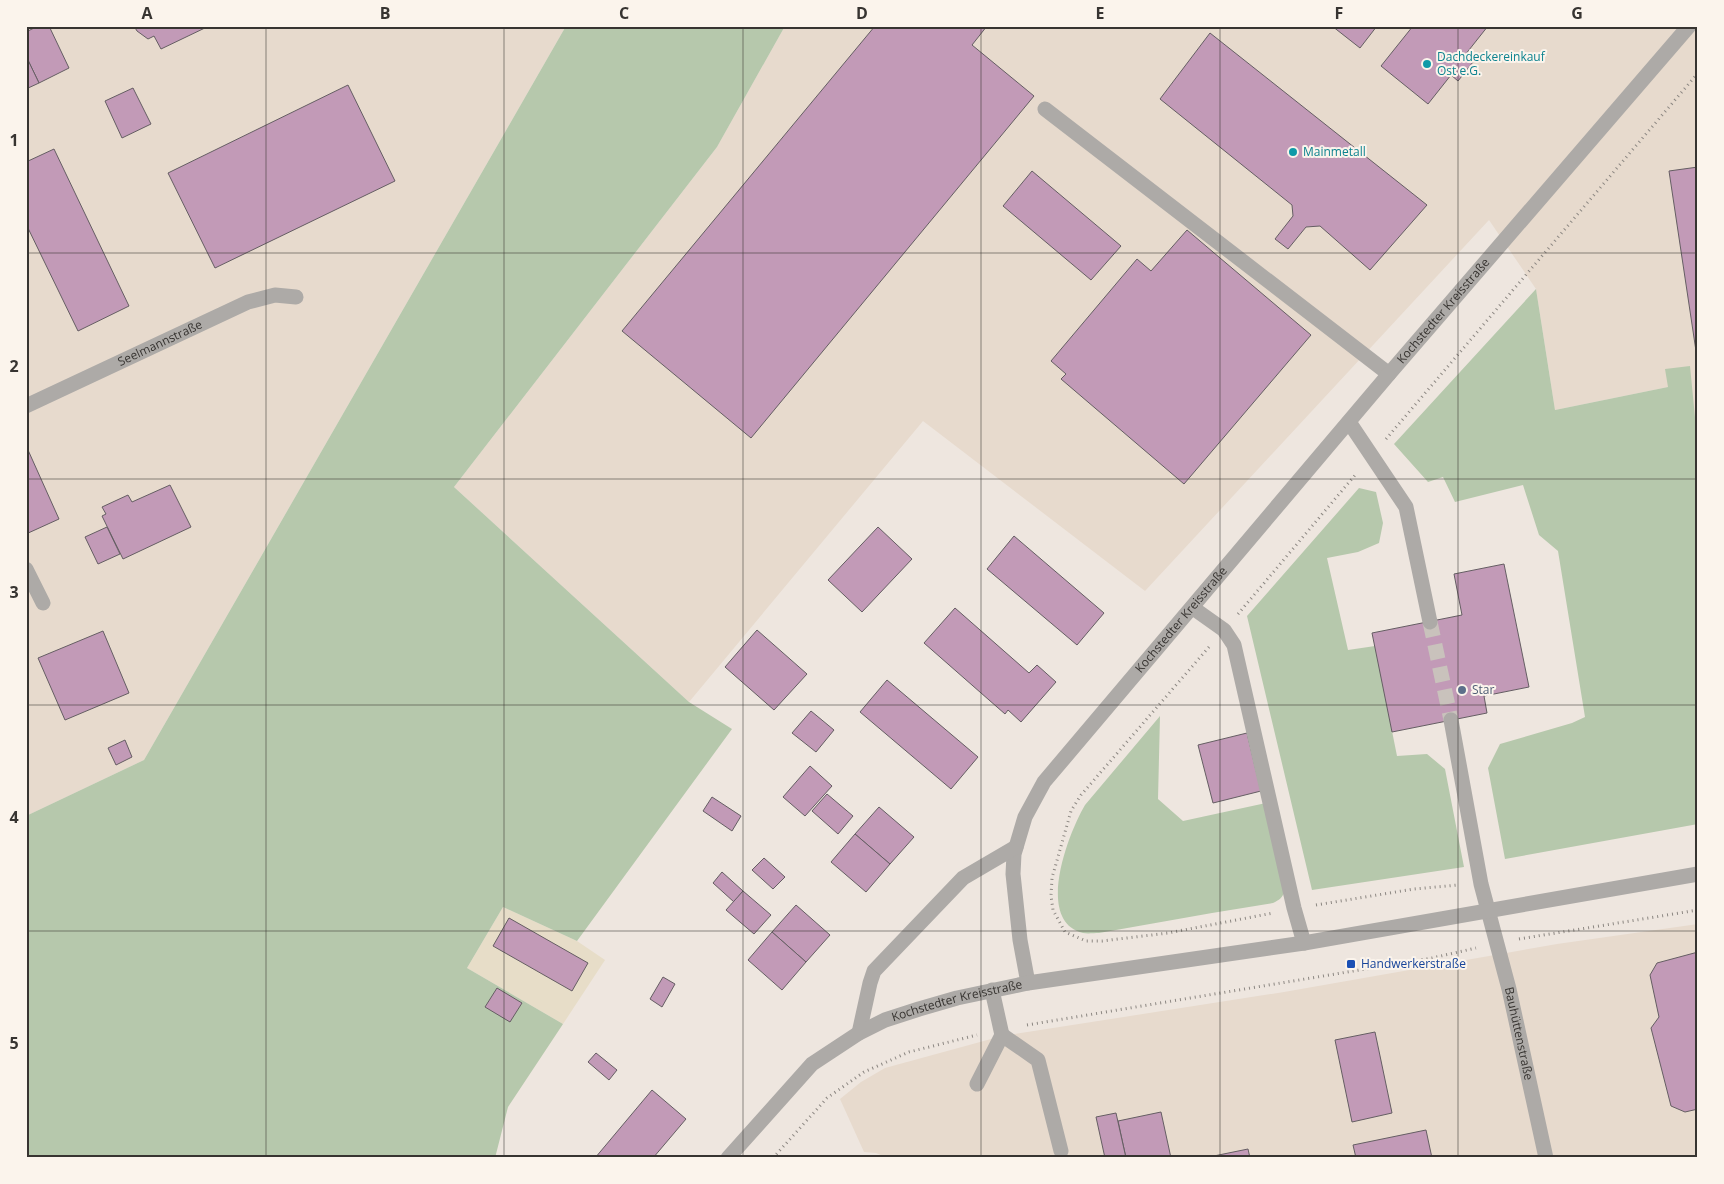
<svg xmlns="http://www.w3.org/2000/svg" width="1724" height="1184" font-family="'Open Sans',sans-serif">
	<rect width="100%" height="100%" fill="#eee6df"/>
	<g fill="#e7dacd">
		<polygon points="26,26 566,26 144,760 26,816"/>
		<polygon points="785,26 1698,26 1698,448 1696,438 1668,387 1555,410 1536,289 1489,220 1145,591 923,421 689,702 454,487 717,147"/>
		<polygon points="1698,924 1698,1158 888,1158 876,1153 864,1152 840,1099 861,1082 885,1068 1002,1036 1284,992 1557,944"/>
	</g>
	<polygon fill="#e7ddc8" points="503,907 577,941 605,960 563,1024 467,968"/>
	<g fill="#b6c8ac">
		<polygon points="566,26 785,26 717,147 454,487 689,702 732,729 577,941 503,907 467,968 563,1024 508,1107 495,1158 26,1158 26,816 144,760"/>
		<polygon points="1536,289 1555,410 1668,387 1665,369 1690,366 1698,448 1698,824 1505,859 1488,768 1500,744 1572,723 1585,717 1558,551 1539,535 1523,485 1455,502 1443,477 1428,482 1394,444"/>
		<polygon points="1359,488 1376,492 1383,523 1379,543 1358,552 1327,558 1348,650 1375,646 1397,756 1427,754 1445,769 1464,867 1312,890 1247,616"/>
		<path d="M1160 716 1158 799 1183 821 1266 803 1284 891C1283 898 1279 900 1273 903L1212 913 1099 933C1094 933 1088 934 1083 933 1034 921 1069 832 1085 805Z"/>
	</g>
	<g fill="#c29ab7" stroke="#655e63">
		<polygon points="38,26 49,26 69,68 39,83 26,56 26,32"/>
		<polygon points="134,26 209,26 161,49 154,36 148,39 137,31"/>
		<polygon points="875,26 987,26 972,45 1034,96 751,438 622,331"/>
		<polygon points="1332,26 1377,26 1360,48"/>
		<polygon points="1413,26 1488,26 1465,55 1473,62 1458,81 1451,75 1428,104 1381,66"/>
		<polygon points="1210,33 1427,205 1370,270 1320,226 1306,227 1288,249 1275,239 1293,216 1292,205 1160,99"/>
		<polygon points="26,56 39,83 26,89"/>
		<polygon points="348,85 395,181 215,268 168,173"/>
		<polygon points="133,88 151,124 122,138 105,101"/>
		<polygon points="54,149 129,306 78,331 26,224 26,162"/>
		<polygon points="1698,167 1698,351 1696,351 1669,171"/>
		<polygon points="1032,171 1121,246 1091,280 1003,206"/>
		<polygon points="1187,230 1311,335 1184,484 1061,379 1066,374 1051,361 1137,259 1151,271"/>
		<polygon points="28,450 59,519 26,534 26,451"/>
		<polygon points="170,485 191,527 123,559 102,516 106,514 102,507 128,495 132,502"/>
		<polygon points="107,527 120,554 98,564 85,537"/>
		<polygon points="878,527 912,559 862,612 828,580"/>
		<polygon points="1014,536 1104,613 1077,645 987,569"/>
		<polygon points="1504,564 1529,687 1484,696 1487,713 1392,732 1372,633 1462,615 1454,574"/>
		<polygon points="955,608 1029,673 1037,665 1056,682 1021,722 1008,710 1005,714 924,643"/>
		<polygon points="757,630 807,674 774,710 725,667"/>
		<polygon points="103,631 129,693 65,720 38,658"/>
		<polygon points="887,680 978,757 951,789 860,712"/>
		<polygon points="811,711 834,730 816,752 792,733"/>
		<polygon points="1247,733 1261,791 1213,803 1198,745"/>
		<polygon points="125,740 132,757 116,765 108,748"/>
		<polygon points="810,766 832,786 805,816 783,797"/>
		<polygon points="827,794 853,816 838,834 812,811"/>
		<polygon points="712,797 741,816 732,831 703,811"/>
		<polygon points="879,807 914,837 890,864 855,834"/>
		<polygon points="855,834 890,864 866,892 831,862"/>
		<polygon points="764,858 785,877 773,889 752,870"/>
		<polygon points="722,872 743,891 734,902 713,883"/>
		<polygon points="743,891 771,915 754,934 726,910"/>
		<polygon points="796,905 830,935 806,962 772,932"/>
		<polygon points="509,918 588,963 572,991 493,946"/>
		<polygon points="772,932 806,962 782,990 748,960"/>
		<polygon points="1698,952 1698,1109 1685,1112 1671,1106 1651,1028 1659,1017 1650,975 1657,963"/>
		<polygon points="663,977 675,984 662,1007 650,999"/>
		<polygon points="497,988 522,1003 510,1022 485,1007"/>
		<polygon points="1375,1032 1392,1113 1352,1122 1335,1040"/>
		<polygon points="596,1053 617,1070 609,1080 588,1062"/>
		<polygon points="652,1090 686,1119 653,1158 595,1158"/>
		<polygon points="1161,1112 1171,1158 1126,1158 1118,1121"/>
		<polygon points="1116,1113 1126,1158 1105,1158 1096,1117"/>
		<polygon points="1426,1130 1432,1158 1356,1158 1353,1145"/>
		<polygon points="1248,1149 1250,1158 1204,1158"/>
	</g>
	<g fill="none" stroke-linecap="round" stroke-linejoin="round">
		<polyline stroke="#c9c2bc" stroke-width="15" stroke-dasharray="15 8" stroke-linecap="butt" points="1430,622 1451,720"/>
		<g stroke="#8c8782" stroke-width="3" stroke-dasharray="1 4" stroke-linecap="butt">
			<polyline points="1386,439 1698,73"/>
			<polyline points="1238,614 1356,474"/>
			<polyline points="1209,647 1081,795 1071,811 1052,878 1051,896 1053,910 1065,932 1086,941 1102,941 1168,933 1273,913"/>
			<polyline points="1316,905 1414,889 1458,885"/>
			<polyline points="1519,939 1698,910"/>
			<polyline points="1027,1025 1432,958 1476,948"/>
			<polyline points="773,1158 827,1098 864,1072 909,1052 977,1035"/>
		</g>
		<g stroke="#adaaa7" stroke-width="15">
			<polyline points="1045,109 1389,374"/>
			<path id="s1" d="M26 406 248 302 275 295 296 297"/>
			<polyline points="1349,422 1406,507 1430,622"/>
			<polyline points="26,569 43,603"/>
			<polyline points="1193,608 1224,630 1234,645 1294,908 1304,943"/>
			<path id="s2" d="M1451 720 1481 884 1509 989 1546 1158"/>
			<path id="s3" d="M1028 983 1020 940 1013 874 1014 854 1025 817 1044 782 1389 374 1689 26"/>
			<polyline points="859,1033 870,983 874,971 963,878 1016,847"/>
			<polyline points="1002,1035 1038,1060 1061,1151"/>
			<polyline points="977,1084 1002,1035 992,990"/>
			<path id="s4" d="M728 1158 812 1064 859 1033 885 1020 919 1009 957 998 1028 983 1304 943 1698 874"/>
		</g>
	</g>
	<path fill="none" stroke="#373431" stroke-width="1" stroke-opacity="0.55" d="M266 26V1158M504 26V1158M743 26V1158M981 26V1158M1220 26V1158M1458 26V1158M26 253H1698M26 479H1698M26 705H1698M26 931H1698"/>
	<g fill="#0f9aa8" stroke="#fbf4ec" stroke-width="2">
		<circle cx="1427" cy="64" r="5"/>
		<circle cx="1293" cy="152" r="5"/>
	</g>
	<circle fill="#5c6f8a" stroke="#fbf4ec" stroke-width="2" cx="1462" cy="690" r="5"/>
	<rect fill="#1a4fb4" stroke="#fbf4ec" stroke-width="2" x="1346" y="959" width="10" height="10" rx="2.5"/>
	<g text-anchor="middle" stroke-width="4" stroke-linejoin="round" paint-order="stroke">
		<g font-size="12" fill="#0d838f" stroke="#fbf4ec" text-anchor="start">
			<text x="1437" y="61">Dachdeckereinkauf<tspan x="1437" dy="14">Ost e.G.</tspan></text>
			<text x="1303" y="156">Mainmetall</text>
		</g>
		<g font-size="12" fill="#373431" stroke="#fbf4ec">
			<text dy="4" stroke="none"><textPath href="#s3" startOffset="826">Kochstedter Kreisstraße</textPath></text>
			<text dy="4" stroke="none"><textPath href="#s1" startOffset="148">Seelmannstraße</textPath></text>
			<text dy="4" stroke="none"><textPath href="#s3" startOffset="421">Kochstedter Kreisstraße</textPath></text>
			<text dy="4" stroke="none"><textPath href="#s4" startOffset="286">Kochstedter Kreisstraße</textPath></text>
			<text dy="4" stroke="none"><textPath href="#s2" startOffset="321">Bauhüttenstraße</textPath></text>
		</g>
		<g font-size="12" fill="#4e5e75" stroke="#fbf4ec" text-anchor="start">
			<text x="1472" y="694">Star</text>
		</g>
		<g font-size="12" fill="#164399" stroke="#fbf4ec" text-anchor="start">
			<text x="1361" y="968">Handwerkerstraße</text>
		</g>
	</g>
	<rect width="1724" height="1184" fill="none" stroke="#fbf4ec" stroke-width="55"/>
	<rect x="28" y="28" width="1668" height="1128" fill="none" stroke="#373431" stroke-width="2"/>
	<g font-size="16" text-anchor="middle" font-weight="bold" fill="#373431">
		<text x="147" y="19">A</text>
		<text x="385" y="19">B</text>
		<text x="624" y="19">C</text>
		<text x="862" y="19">D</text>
		<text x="1100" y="19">E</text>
		<text x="1339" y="19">F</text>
		<text x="1577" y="19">G</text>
		<text x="14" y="146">1</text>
		<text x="14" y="372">2</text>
		<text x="14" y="598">3</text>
		<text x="14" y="823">4</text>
		<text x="14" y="1049">5</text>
	</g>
</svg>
